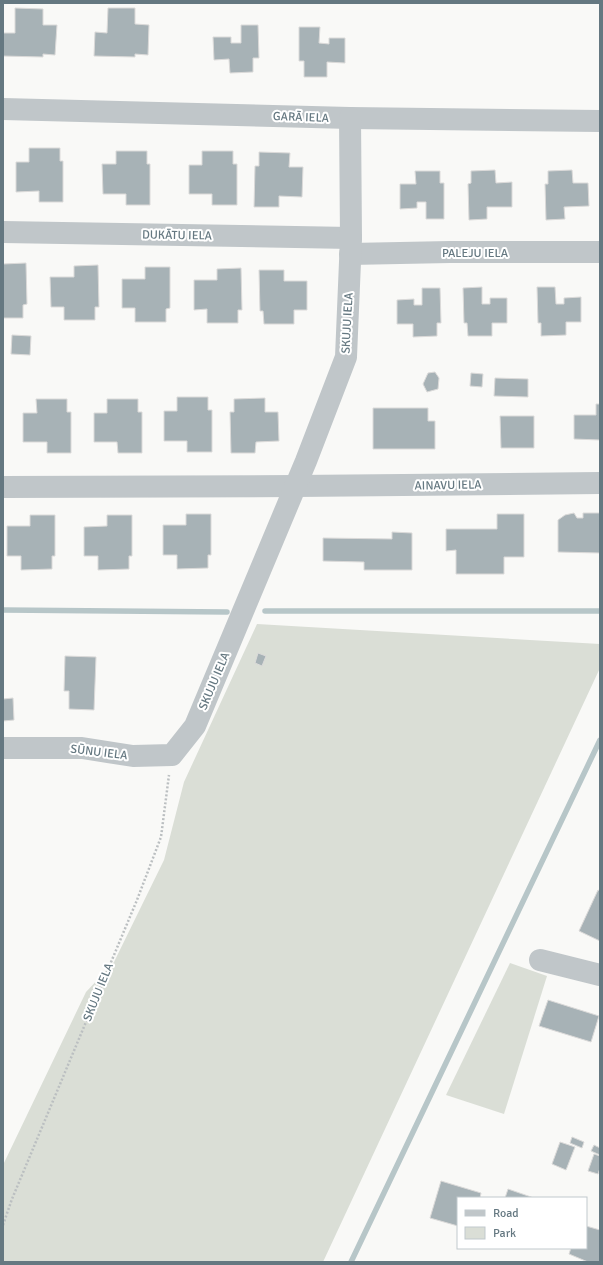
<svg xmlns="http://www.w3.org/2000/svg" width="603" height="1265" font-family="Signika,sans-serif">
	<rect width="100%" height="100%" fill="#f9f9f7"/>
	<g fill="#daded6">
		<polygon points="257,624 600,644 600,668 323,1262 3,1262 3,1165 86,992 114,962 164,860 184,782"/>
		<polygon points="510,963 547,976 504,1114 446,1095"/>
	</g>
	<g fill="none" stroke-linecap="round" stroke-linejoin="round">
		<g stroke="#b7c6c8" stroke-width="5.5">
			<polyline points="3,610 227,612"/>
			<polyline points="265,611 600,611"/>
			<polyline points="351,1262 600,740"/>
		</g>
	</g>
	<g fill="#a7b2b6" stroke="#dbdad9">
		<polygon points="15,8 43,9 43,25 57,25 55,55 43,54 43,57 3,56 3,33 15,33"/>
		<polygon points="108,8 135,8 135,24 149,25 148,55 135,54 135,57 94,56 95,32 107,33"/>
		<polygon points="241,25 258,25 259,58 253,58 253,72 230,73 229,59 214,60 213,37 231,37 231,43 241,43"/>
		<polygon points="299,27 320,27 319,43 329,44 329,38 345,38 345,63 327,62 327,77 304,77 304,61 299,61"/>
		<polygon points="29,148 60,148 60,161 63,161 63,202 39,202 39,191 16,192 16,162 29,162"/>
		<polygon points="116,151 147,151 147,164 150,164 150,205 126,205 126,194 103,194 102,164 116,164"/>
		<polygon points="202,151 233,151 233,164 237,164 237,205 212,205 212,194 189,194 189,165 202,165"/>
		<polygon points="259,152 290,153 289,167 303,167 302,197 279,196 279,207 254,207 255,166 259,166"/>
		<polygon points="495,170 496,183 512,182 512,207 487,207 487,219 469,220 468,184 471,183 471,171"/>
		<polygon points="572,170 573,183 588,183 589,206 564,207 565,219 546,220 545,184 548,184 548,171"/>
		<polygon points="415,171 440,171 440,183 444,183 444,219 426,219 426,202 417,202 417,208 400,209 400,184 416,184"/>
		<polygon points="26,263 27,304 23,305 23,318 3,318 3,264"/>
		<polygon points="98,265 99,307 95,307 95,320 64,320 64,307 51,307 50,277 74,277 74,266"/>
		<polygon points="145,267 170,267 170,308 166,309 166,322 135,322 135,308 122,308 122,279 145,279"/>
		<polygon points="241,268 242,310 238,310 238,323 207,323 207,309 194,310 194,280 217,280 217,269"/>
		<polygon points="259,270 284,270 284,281 307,281 307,310 294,310 294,324 264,324 263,311 260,311"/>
		<polygon points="482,287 482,304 490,304 490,298 507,298 507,323 492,323 492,336 468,336 467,323 464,323 463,288"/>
		<polygon points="537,287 555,287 556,304 564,304 564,298 581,297 581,322 566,322 566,335 541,336 541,323 538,323"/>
		<polygon points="422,288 440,288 441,323 437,323 437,336 413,337 413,324 397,324 397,300 414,299 414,305 422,305"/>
		<polygon points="12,335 31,336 30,355 11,354"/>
		<polygon points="435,372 439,378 438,389 427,392 423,384 428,373"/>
		<polygon points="471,373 483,374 482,387 470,386"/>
		<polygon points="495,378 528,379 528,397 494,396"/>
		<polygon points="177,397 208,397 208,410 212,410 212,452 187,452 187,441 164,441 164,411 177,411"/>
		<polygon points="265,398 265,412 278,412 279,441 256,442 255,453 231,453 230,412 234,412 234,399"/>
		<polygon points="36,399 67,399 67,412 71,412 71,453 47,453 47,442 23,442 23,413 37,413"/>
		<polygon points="107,399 138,399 138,412 142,412 142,453 118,453 117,442 94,442 94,413 107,413"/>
		<polygon points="596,404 600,404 600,440 574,439 574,415 596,415"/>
		<polygon points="373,408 428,408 428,421 435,421 435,449 373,449"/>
		<polygon points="500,416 534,416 534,448 501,448"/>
		<polygon points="574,513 577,518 583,518 583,513 600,513 600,553 558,552 558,520 565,515"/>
		<polygon points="186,514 211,514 211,555 208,555 208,568 177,569 177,555 163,555 163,525 186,525"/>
		<polygon points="497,514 524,514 524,557 504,557 504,574 456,574 456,550 446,551 446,529 497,529"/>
		<polygon points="30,515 55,515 55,556 52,556 52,569 21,570 21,556 7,556 7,526 30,526"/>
		<polygon points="107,515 132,515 132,556 129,556 129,569 98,570 98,556 84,556 84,527 107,526"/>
		<polygon points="392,532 412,533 412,570 364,570 364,562 323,561 323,538 392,539"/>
		<polygon points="258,653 266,656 262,666 255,663"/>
		<polygon points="65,656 96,657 94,710 69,709 69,691 64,691"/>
		<polygon points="13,698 14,720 3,721 3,699"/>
		<polygon points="598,890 600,891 600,941 579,931"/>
		<polygon points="548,1000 599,1016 591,1042 539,1026"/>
		<polygon points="572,1137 584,1142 582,1148 570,1143"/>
		<polygon points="560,1142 575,1147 566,1170 552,1164"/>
		<polygon points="594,1145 600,1148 600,1155 591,1151"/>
		<polygon points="594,1154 600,1156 600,1168 598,1174 588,1171"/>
		<polygon points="441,1181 481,1193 480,1198 458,1198 458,1226 430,1218"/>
		<polygon points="508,1189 534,1198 505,1198"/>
		<polygon points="586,1226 600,1230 600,1262 588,1262 569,1254 571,1248 586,1248"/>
	</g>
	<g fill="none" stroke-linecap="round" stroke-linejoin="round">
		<polyline stroke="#bbbfc1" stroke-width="2.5" stroke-dasharray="2 2" stroke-linecap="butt" points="3,1225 12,1199 137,900 161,837 169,775"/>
		<g stroke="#c0c6c9" stroke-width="22">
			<polyline points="3,109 350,118 600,121"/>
			<polyline points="3,232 351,238"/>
			<polyline points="350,254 450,252 600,252"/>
			<polyline points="3,487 296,486 600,483"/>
			<polyline points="3,748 82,748 133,756 172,755 195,726 306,461 346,357 351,238 350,118"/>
			<polyline points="540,960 600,975"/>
		</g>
	</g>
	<g text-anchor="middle" stroke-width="4" stroke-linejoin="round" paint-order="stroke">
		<g font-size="12" fill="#657881" stroke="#fff">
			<text transform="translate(301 117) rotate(2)" y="4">GARĀ IELA</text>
			<text transform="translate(177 235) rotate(1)" y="4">DUKĀTU IELA</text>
			<text x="475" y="257">PALEJU IELA</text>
			<text transform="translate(347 323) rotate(-87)" y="4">SKUJU IELA</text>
			<text transform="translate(448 485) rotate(-1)" y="4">AINAVU IELA</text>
			<text transform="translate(214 681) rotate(-67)" y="4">SKUJU IELA</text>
			<text transform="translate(99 752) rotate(7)" y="4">SŪNU IELA</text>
			<text transform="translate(98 992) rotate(-68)" y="4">SKUJU IELA</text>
		</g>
	</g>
	<rect width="603" height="1265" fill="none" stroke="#657881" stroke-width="8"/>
	<rect x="457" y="1197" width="130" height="52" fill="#ffffff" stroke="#c1c9cd"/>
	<rect x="465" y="1210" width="20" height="6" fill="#c0c6c9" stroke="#c1c9cd"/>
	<text x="493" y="1217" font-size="12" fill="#657881">Road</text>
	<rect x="465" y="1227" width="20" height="12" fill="#daded6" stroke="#c1c9cd"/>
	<text x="493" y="1237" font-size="12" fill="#657881">Park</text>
</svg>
